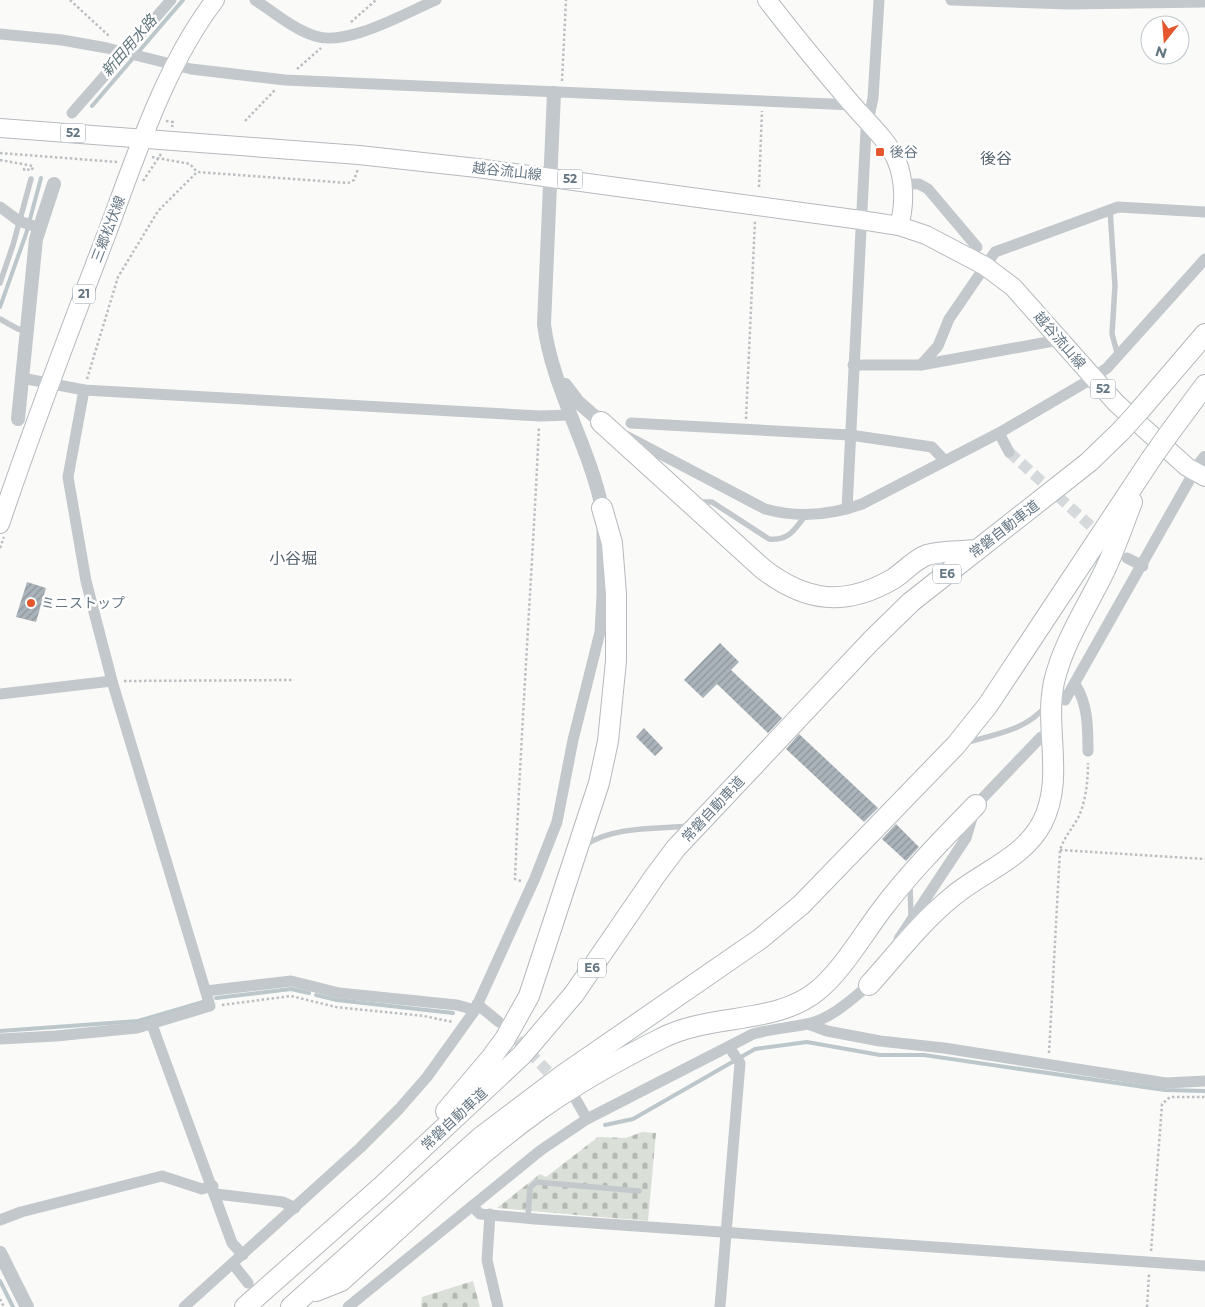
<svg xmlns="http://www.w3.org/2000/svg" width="1205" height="1307" font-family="Montserrat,'Noto Sans JP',sans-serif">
	<defs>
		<pattern id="cemetery-stones" width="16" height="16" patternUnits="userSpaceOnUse" patternTransform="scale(1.25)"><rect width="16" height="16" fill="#dadfd7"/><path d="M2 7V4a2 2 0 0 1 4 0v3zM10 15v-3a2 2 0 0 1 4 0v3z" fill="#b4b9b4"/></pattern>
		<pattern id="building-hatch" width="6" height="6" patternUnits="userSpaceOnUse" patternTransform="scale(1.25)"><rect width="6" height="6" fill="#aab3b9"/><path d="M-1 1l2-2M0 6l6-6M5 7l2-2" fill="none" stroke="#8e969c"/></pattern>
	</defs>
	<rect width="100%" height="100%" fill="#fafaf8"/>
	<g fill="url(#cemetery-stones)">
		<polygon points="642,1132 656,1133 648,1221 497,1208 540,1174 546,1177 598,1137 626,1138"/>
		<polygon points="473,1281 480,1307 421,1307 422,1297"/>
	</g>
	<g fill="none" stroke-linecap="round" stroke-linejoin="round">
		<g stroke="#bbc7cb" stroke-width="4">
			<polyline points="92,106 183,0"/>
			<polyline points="0,307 26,234 41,178"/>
			<polyline points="316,995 337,1000 453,1013"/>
			<polyline points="216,998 291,989 309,993"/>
			<polyline points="0,1031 138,1021 203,1002"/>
			<polyline points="605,1125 633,1119 755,1049 807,1042 880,1055 924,1055 1165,1090 1205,1091"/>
			<polyline points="0,1281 13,1307"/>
		</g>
	</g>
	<g fill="url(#building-hatch)">
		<polygon points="27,582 46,588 36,622 16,617"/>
		<polygon points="720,643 739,662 731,670 782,718 768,733 717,684 703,698 684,680"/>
		<polygon points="644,728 663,748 655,756 636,737"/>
		<polygon points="799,734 878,808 864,822 786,749"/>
		<polygon points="896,824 919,847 906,861 882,839"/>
	</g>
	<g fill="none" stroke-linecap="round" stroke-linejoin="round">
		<g stroke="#d5d9db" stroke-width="11" stroke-dasharray="11 5.5" stroke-linecap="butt">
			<polyline points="1009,452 1103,537"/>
			<polyline points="506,1028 559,1083"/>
		</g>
		<g stroke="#b5babe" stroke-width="20">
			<g id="primary">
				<path d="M767 0C794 35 822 69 851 103 866 121 886 138 896 159 905 180 905 205 899 226"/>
				<polyline points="0,128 359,155 477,168 861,220 899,226 926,235 985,266 1013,287 1116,403 1187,467 1205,477"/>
				<path d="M0 524C33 426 70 329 107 233 136 156 165 65 215 0"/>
			</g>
		</g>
		<g stroke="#b4b9bd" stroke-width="22">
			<g id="motorway">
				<polyline points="1140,410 1205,334"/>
				<path d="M601 422 763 569C806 602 845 607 893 579 904 572 915 559 927 555 942 550 962 552 977 550"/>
				<polyline points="1168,435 1205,385"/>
				<path d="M869 985C896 955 921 922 952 897 981 872 1023 859 1042 823 1065 779 1044 728 1054 682 1063 643 1087 607 1104 572 1115 549 1123 525 1132 502"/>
				<polyline points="446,1111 491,1058 505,1039 529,996 599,783 608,741 616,661 616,594 612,543 602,508"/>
				<path d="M316 1291 341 1281C405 1224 468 1161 539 1110 577 1083 620 1059 662 1038 711 1013 775 1025 817 991 842 971 863 934 883 908 911 871 944 838 976 805"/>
				<polyline points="245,1307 381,1187 522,1055 574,994 655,876 676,848 871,641 911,602 1089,462 1122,430"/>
				<polyline points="291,1307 481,1137 563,1075 760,939 801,905 956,745 988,705 1151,459"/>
			</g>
		</g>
		<g stroke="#bbbfc2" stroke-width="2.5" stroke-dasharray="2.5 2.5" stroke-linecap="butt">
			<polyline points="70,0 109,36"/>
			<polyline points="351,22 376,0"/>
			<polyline points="297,69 321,48"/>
			<polyline points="562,81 566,0"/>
			<polyline points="166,121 173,122 172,127"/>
			<polyline points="245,121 275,90"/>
			<polyline points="0,153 117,162"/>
			<polyline points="152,157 190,164 197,172"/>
			<polyline points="0,160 33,166 32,170 24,169 25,173"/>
			<polyline points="143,181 161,154"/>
			<polyline points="759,187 762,111"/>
			<polyline points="87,379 118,277 158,211 197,172 348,183 354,180 358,169"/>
			<polyline points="746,419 755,220"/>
			<polyline points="0,548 4,537"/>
			<polyline points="124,681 294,680"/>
			<polyline points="1060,850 1205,859"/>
			<path d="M521 881 515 879C521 728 532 577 539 426"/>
			<polyline points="222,1005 291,996 336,1007 424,1016 453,1022"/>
			<path d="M1049 1053 1060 850C1064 837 1073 828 1079 816 1086 800 1088 780 1088 763"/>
			<polyline points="1151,1251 1162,1104 1170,1097 1205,1097"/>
			<polyline points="0,1299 4,1307"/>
			<polyline points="1147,1307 1149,1274"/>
		</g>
		<g stroke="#c3c8cc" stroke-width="5.5">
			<polyline points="1110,209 1115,286 1112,334 1118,356"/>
			<polyline points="0,283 13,245 31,179"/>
			<polyline points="0,319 18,329 27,331"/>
			<path d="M698 502H712L769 539C789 541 794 530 805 516"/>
			<path d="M965 743C995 734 1025 731 1046 706"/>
			<path d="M585 845C615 826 655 829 690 826"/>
			<polyline points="910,884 911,917"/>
			<polyline points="528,1218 530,1188 536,1182 639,1191"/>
		</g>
		<g stroke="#c3c8cc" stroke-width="11">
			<path d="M255 0C274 12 293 29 315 36 347 47 405 13 436 0"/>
			<polyline points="951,0 1069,4 1205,2"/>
			<polyline points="0,34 62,40 107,48 191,69 285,80 853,105"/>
			<polyline points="72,113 171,0"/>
			<polyline points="903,184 919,184 928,189 977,247"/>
			<polyline points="0,207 19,221 39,228"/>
			<polyline points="853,365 921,365 1059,340"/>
			<polyline points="921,365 938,346 949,319 995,252 1118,207 1205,212"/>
			<polyline points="22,378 84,390 540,416 571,415"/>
			<polyline points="631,423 850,435 932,447 945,461"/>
			<polyline points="999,433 1009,452"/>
			<path d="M626 436 765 509C798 518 829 516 862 504L999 433 1093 378 1107 368 1205 259"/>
			<polyline points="847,509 866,130 873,98 879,0"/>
			<polyline points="1127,558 1143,566"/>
			<path d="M1075 684C1088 704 1088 728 1088 751"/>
			<polyline points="0,694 112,681"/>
			<polyline points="1065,700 1194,472"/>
			<polyline points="899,939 966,838 976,805 1041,737"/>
			<polyline points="206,991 291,981 339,993 457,1005 475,1010"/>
			<polyline points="477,1004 499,1022"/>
			<polyline points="808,1024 827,1031 880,1041 944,1048 1166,1083 1205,1081"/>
			<polyline points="152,1025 232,1243 243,1255"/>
			<polyline points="0,1039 56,1036 137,1028 210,1006 112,681 86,581 68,477 84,390"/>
			<polyline points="575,1098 587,1119"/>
			<polyline points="216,1194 283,1202 295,1208"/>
			<polyline points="472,1206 480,1214 535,1219 1205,1266"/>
			<polyline points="490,1214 487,1260 498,1307"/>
			<polyline points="0,1220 21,1212 162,1176 202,1189 213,1186"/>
			<polyline points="233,1264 248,1283"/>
			<polyline points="184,1307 360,1148 399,1109 427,1077 475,1010 535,878 557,822 573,740 600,632 602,596 602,529"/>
			<path d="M348 1307 541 1150 587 1119 753 1034C771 1029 788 1028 807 1024 831 1019 851 1000 869 985L873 980"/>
			<polyline points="720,1307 740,1063 729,1047"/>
		</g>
		<g stroke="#c3c8cc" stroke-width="14">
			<path d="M554 93 544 324C552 388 589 445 602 508"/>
			<polyline points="565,385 578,402 601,422"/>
			<polyline points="18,419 36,239 54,184"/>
			<polyline points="1194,472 1205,458"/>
			<polyline points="0,1253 27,1307"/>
		</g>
		<use href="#primary" stroke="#fff" stroke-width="18"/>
		<use href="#motorway" stroke="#fff" stroke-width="20"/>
		<g stroke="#b4b9bd" stroke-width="22" stroke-linecap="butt">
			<g id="motorway-bridge">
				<polyline points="1122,430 1140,410"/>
				<polyline points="1151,459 1168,435"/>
			</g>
		</g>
		<use href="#motorway-bridge" stroke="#fff" stroke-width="20"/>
	</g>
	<g fill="#e4572e" stroke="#fff" stroke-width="2">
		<rect x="875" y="147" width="10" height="10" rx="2.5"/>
		<circle cx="31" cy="603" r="5"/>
	</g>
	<g text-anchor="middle" stroke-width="5" stroke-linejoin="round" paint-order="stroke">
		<g fill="#fff" stroke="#939fa8" stroke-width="1">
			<rect x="60.5" y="123.5" width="25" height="19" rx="4"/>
			<rect x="557.5" y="169.5" width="25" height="19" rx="4"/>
			<rect x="73" y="284.5" width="22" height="19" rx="4"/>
			<rect x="1090.5" y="379.5" width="25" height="19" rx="4"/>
			<rect x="933" y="564.5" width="28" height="19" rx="4"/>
			<rect x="578" y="958.5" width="28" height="19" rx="4"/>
		</g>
		<g font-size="12" font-weight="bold" fill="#657683">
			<text x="73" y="137">52</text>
			<text x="570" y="183">52</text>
			<text x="84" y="298">21</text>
			<text x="1103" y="393">52</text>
			<text x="947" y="578">E6</text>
			<text x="592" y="972">E6</text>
		</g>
		<g font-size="14" fill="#657683" stroke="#fff" text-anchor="start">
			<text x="890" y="157">後谷</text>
			<text x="41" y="608">ミニストップ</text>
		</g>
		<g font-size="14" fill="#657683" stroke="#fff">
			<text transform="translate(507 171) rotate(6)" y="5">越谷流山線</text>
			<text transform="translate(108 229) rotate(-69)" y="5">三郷松伏線</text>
			<text transform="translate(1060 340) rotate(49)" y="5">越谷流山線</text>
			<text transform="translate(1004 529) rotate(-38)" y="5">常磐自動車道</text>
			<text transform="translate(713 809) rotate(-47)" y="5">常磐自動車道</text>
			<text transform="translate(454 1119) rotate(-43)" y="5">常磐自動車道</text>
		</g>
		<g font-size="15" font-style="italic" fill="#60757c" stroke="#fff">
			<text transform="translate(129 46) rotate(-49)" y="5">新田用水路</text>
		</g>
		<g font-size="16" fill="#57646e" stroke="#fff">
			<text x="996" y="164">後谷</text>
			<text x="293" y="564">小谷堀</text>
		</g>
	</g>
	<g transform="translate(1165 40) rotate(197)"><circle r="24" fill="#ffffff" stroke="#c1c8cd"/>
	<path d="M0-4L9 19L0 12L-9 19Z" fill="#e4572e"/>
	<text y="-8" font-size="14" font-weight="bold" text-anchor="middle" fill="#657683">N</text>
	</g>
</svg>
